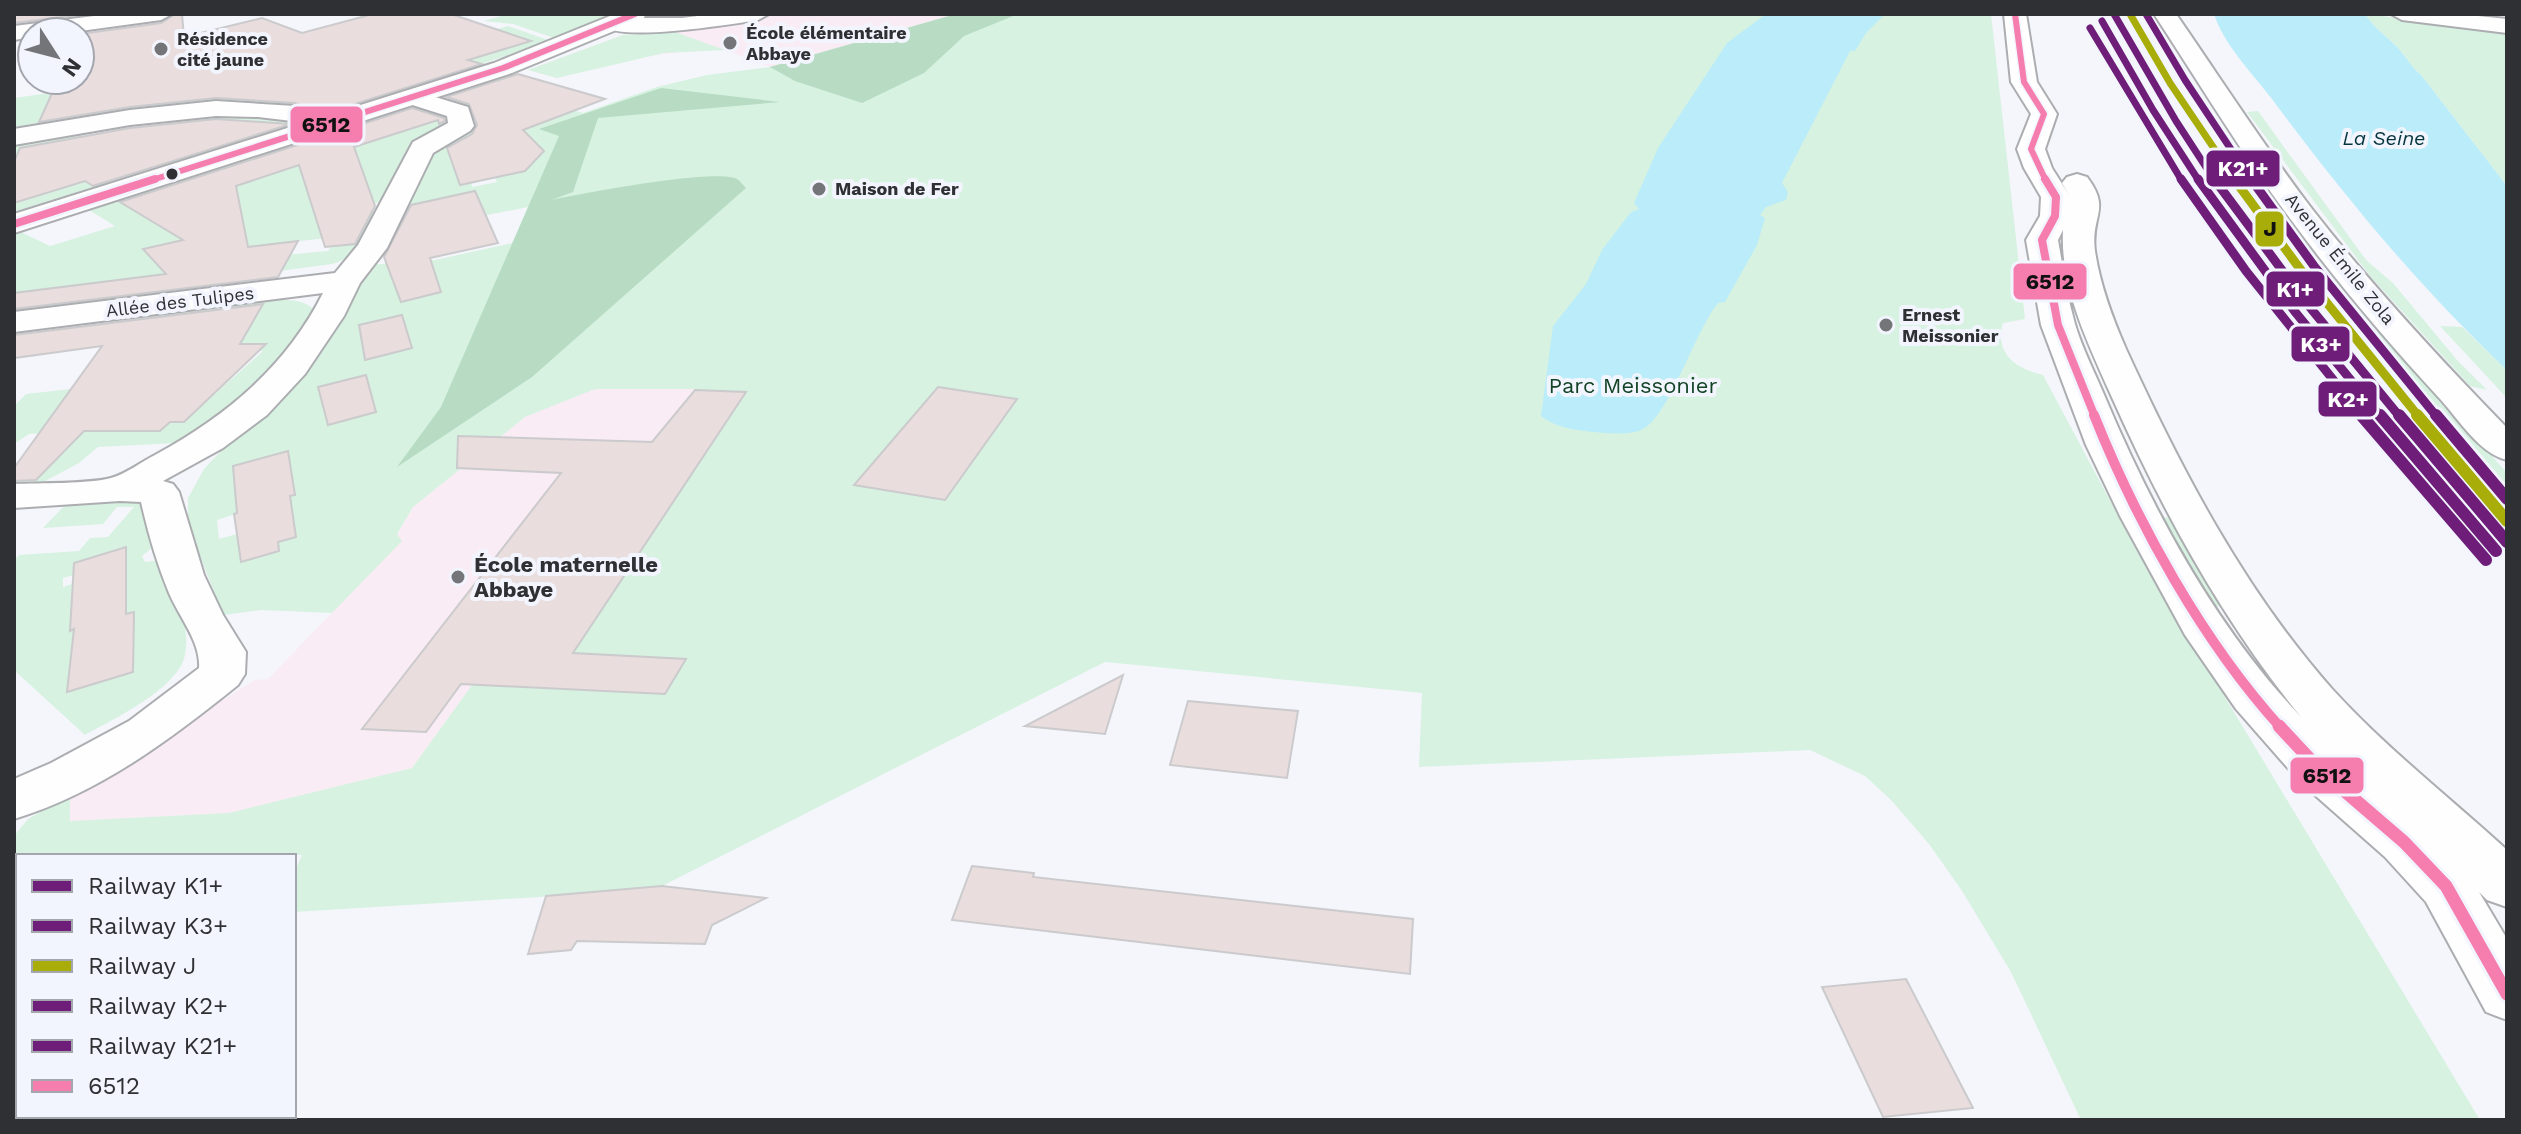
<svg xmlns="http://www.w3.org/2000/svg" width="2521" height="1134" font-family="'Work Sans',sans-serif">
	<rect width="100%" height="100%" fill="#f5f6fb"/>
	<g fill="#f9ecf4">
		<polygon points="775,14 956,14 770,67 725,50 699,50 629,58 557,78 528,70 623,35 675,32"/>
		<polygon points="697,388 632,476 623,476 412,768 229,813 70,821 70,795 255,680 268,679 401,541 397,535 413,507 525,417 595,389"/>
	</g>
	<g fill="#d7f2e1" fill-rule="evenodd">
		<polygon points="508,14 612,14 554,38 513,24 484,21"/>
		<path d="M956 14H1991L2025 319 2003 323C1994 354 2017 369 2043 375L2138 553 2480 1120H2081L2011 972 1962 891 1929 844 1892 801 1865 776 1810 750 1419 767 1422 693 1105 662 662 886 539 897 294 912V873L302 855 14 853V836L28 819 70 795V821L229 813 412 768 623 476 632 475 696 389H595L525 417 413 507 397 534 402 541 332 613 261 610 223 615 188 525V498L204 469 253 417 368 265 435 260 512 243 528 207 395 233 426 157 472 123 489 116 453 103 454 96 517 73 524 76 494 87 583 113 657 87 707 75 770 67ZM478 138 541 148 544 151 540 156 506 162 505 176 495 178 497 182 472 187 470 174 457 176 453 165 456 143ZM389 318 390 324 404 321 412 348 367 330 360 331 359 326ZM348 379 367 381 376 412 334 423 326 392 318 387ZM269 456 295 495 290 496 278 542 244 532 219 539 217 520 242 512 241 472 234 474 233 466Z"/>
		<path d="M2365 14 2507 31V186L2421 75C2410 66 2404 53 2394 44 2383 34 2373 26 2365 14Z"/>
		<polygon points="508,26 551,41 360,104 331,107 238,103 14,129 14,98 120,83 371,66"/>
		<polygon points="675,32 725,50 664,53 557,78 528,70 623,35"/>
		<path d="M414 107C427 107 443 112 451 123L386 199 374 204 371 211 376 212C365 235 359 257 332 264L243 276 234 291 14 318V234L21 232 50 246 115 226 89 210ZM424 124 325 156 308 149ZM364 174 370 192 338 199 306 186 304 180ZM242 216 246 237 144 249 208 235ZM337 237 328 251 263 257 272 244Z"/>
		<polygon points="2258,111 2366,260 2393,283 2457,360 2487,390 2470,386 2370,276 2247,112"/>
		<polygon points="225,115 288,120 292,124 170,164 149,153 169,119"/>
		<polygon points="83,130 74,161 112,181 14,212 14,203 86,181 14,191 14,141"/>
		<path d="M268 299C284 300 308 298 316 313L307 330 214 429 177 443 98 447 79 463 36 486 14 487V470L58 433 29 434 14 444V406L26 394 106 385 100 373 139 313ZM250 350 263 351 184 422H170L160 431H120Z"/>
		<polygon points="2440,326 2462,327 2507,370 2507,398"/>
		<polygon points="2366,331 2382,332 2507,473 2507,494"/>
		<path d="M70 500H130L144 504 154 546 142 556 145 562 160 560C174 589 191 623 185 655 179 688 112 720 85 735L14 670V560L19 555 79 551 90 538 108 537 134 507H117L103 524 43 528ZM105 566 126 614 134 612 133 671 68 692 78 628 70 630 72 584 63 587V578Z"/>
		<polygon points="2159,517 2181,518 2236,608 2216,606"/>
	</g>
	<g fill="#b7dbc3">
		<polygon points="956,14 1018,14 964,36 924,73 862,103 795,81 770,67"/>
		<path d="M661 88 780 102 598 118 573 192 551 200C580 194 715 168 737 179 740 181 743 185 746 188L532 377 397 467 441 407 559 136 539 129Z"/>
	</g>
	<g fill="#baecfa">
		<path d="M1766 14H1885L1866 33 1855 51H1850L1782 183 1788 192 1786 200 1766 207 1760 215 1765 218 1757 245 1725 302 1718 303C1695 331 1669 416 1643 429 1630 436 1608 433 1594 432 1575 430 1556 428 1541 416L1553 326 1586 284 1602 250 1631 212 1639 209 1634 203 1658 148 1727 43Z"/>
		<path d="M2214 14H2365C2373 26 2383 34 2394 44 2404 53 2410 66 2421 75L2507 186V370C2419 287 2344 196 2272 99 2253 74 2224 45 2214 14Z"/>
	</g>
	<g fill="#e9ddde" stroke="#cbcacc" stroke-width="2">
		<polygon points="14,14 86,14 14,23"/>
		<polygon points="175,14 182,14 184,37 262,18 302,33 373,14 451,14 531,41 468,60 482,64 326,113 295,103 216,98 130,107 39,122 58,80 80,80 80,34 161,23"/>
		<polygon points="518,74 605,99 523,130 544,151 525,171 460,185 447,148 472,134 477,125 469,104 446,97"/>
		<polygon points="412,108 444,118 445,121 439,124 438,120 354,147 375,206 355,244 325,247 299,165 236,186 248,247 298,241 278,277 14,309 14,293 166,274 143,249 183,240 120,202"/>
		<polygon points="216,119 291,124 93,186 85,181 14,203 14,162 20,148 130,128"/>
		<polygon points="475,191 498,243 430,258 441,292 401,302 384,257 411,205"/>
		<polygon points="263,304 240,344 266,344 184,422 170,422 160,431 84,431 36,480 14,481 14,468 102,346 14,358 14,335"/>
		<polygon points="402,315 412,348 365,360 359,325"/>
		<polygon points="366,375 376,412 328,425 318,387"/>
		<polygon points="938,387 1017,399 945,500 854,485"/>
		<polygon points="695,390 746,392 573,653 686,659 665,694 461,684 426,732 362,729 561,473 457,468 458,436 652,442"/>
		<polygon points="288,451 295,495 290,496 296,537 278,542 279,551 241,562 234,514 237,513 233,466"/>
		<polygon points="126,547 126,614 134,612 133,672 67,692 74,629 70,631 74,563"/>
		<polygon points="1123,675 1105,734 1025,726"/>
		<polygon points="1188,701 1298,711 1287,778 1170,765"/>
		<polygon points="972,866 1034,873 1033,877 1413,919 1410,974 952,920"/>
		<polygon points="662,886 766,898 712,925 705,944 577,941 571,950 528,954 546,896"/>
		<polygon points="1906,979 1973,1108 1883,1117 1822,987"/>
	</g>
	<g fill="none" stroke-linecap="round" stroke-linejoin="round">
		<g stroke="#acadb1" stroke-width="4">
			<g id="minor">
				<polygon points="110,14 172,14 161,20 73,32 32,32 32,37 14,40 14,26"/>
				<path d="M713 14H769L758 20C732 24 618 43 603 25L614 18H682Z"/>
				<path d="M2154 14H2176C2221 79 2264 146 2312 209 2372 286 2439 358 2507 428V460C2480 454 2459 420 2441 400 2379 333 2320 262 2268 188 2228 131 2192 72 2154 14Z"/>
				<polygon points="2391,14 2459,14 2507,19 2507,33 2402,20"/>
				<path d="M412 90 468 107 474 126 470 131 433 153 387 248 360 283 344 316 305 374 267 415 223 448 163 481 173 484 179 492 204 575 223 615 246 652 245 674 238 685C170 740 99 793 14 819V779L51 763 129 721 199 668C201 642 179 617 169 593 157 564 148 533 141 502L120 501 14 508V484C39 483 90 484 111 478 126 474 141 462 155 455 226 416 286 367 323 293L14 332V312L335 273 358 245 413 142 448 123 447 116 403 102 400 97 403 92Z"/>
				<polygon points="216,101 295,106 337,119 341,124 337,129 328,132 292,121 258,117 216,116 130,125 14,145 14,129 130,110"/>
			</g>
		</g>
		<g stroke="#acadb1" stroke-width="4">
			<polygon id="tertiary" points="615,14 646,14 643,19 512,73 14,233 14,214 494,63"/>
		</g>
		<g stroke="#acadb1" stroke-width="4">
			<path id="primary" d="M2004 14H2026L2037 82 2057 114 2045 149 2052 168 2069 195 2062 183 2067 177 2077 174 2087 177C2112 210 2090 215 2095 251 2100 285 2112 317 2126 349 2181 469 2244 590 2333 690 2386 748 2449 797 2507 850V907L2487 900 2479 892 2507 939V1020L2486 1012 2426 902 2385 857 2300 782 2236 709 2185 635 2120 516 2086 445 2041 325 2026 240 2040 216 2041 197 2024 168 2017 149 2031 114 2011 82ZM2063 230C2060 287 2088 343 2110 393 2161 508 2221 619 2301 717 2215 626 2153 511 2105 397 2095 373 2082 348 2075 324 2067 296 2063 268 2058 240Z"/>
		</g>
		<use href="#minor" fill="#fefefe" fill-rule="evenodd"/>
		<use href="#tertiary" fill="#fefefe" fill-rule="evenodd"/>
		<use href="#primary" fill="#fefefe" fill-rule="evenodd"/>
		<g stroke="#f2f5fe" stroke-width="9">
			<g id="bus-1-far3">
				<polyline points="2015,14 2024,82 2044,114 2031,149 2046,181"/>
				<polyline points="149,181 503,68 635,14"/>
			</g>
		</g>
		<g stroke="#f2f5fe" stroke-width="13">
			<g id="bus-1-far2">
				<polyline points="2045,179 2056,197 2055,216 2042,240 2058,325 2095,417"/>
				<polyline points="14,224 155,179"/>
			</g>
		</g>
		<g stroke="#f2f5fe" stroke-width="16">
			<path id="bus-1-far1" d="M2094 415C2137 523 2203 642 2281 728"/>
		</g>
		<g stroke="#f2f5fe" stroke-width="19">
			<polyline id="bus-1" points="2279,726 2318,768 2404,842 2446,886 2507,994"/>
		</g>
		<use href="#bus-1-far3" stroke="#f57eae" stroke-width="6"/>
		<use href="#bus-1-far2" stroke="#f57eae" stroke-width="8"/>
		<use href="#bus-1-far1" stroke="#f57eae" stroke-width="10"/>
		<use href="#bus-1" stroke="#f57eae" stroke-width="13"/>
		<g stroke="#f2f5fe" stroke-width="10">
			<polyline id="rail-1-far2" points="2114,14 2176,121 2215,181"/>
		</g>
		<g stroke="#f2f5fe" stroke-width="14">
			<polyline id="rail-1-far1" points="2214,179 2308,305 2400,417"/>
		</g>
		<g stroke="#f2f5fe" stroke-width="18">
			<polyline id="rail-1" points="2399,415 2507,542"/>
		</g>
		<g stroke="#f2f5fe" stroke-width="10">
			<polyline id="rail-2-far2" points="2102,21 2153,110 2199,181"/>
		</g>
		<g stroke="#f2f5fe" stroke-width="14">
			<polyline id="rail-2-far1" points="2198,179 2296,313 2381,417"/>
		</g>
		<g stroke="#f2f5fe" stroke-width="18">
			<polyline id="rail-2" points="2380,415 2496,551"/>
		</g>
		<g stroke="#f2f5fe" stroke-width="10">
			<polyline id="rail-3-far2" points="2130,14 2170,83 2236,181"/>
		</g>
		<g stroke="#f2f5fe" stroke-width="14">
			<polyline id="rail-3-far1" points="2234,179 2306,277 2419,417"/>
		</g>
		<g stroke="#f2f5fe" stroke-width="18">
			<polyline id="rail-3" points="2417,415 2507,521"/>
		</g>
		<g stroke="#f2f5fe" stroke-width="10">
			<polyline id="rail-4-far2" points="2090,28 2182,181"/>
		</g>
		<g stroke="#f2f5fe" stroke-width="14">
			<polyline id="rail-4-far1" points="2181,179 2246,271 2363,417"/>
		</g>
		<g stroke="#f2f5fe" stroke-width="18">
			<polyline id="rail-4" points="2361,415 2486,560"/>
		</g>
		<g stroke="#f2f5fe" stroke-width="10">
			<polyline id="rail-5-far2" points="2146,14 2185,80 2252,181"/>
		</g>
		<g stroke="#f2f5fe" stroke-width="14">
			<polyline id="rail-5-far1" points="2251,179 2314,266 2437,417"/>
		</g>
		<g stroke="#f2f5fe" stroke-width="18">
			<polyline id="rail-5" points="2436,415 2507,499"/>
		</g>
		<use href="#rail-1-far2" stroke="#6e1e78" stroke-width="7"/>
		<use href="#rail-1-far1" stroke="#6e1e78" stroke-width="9"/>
		<use href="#rail-1" stroke="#6e1e78" stroke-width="12"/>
		<use href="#rail-2-far2" stroke="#6e1e78" stroke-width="7"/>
		<use href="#rail-2-far1" stroke="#6e1e78" stroke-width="9"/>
		<use href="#rail-2" stroke="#6e1e78" stroke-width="12"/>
		<use href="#rail-3-far2" stroke="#a8ad0a" stroke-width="7"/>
		<use href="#rail-3-far1" stroke="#a8ad0a" stroke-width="9"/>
		<use href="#rail-3" stroke="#a8ad0a" stroke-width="12"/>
		<use href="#rail-4-far2" stroke="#6e1e78" stroke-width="7"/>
		<use href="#rail-4-far1" stroke="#6e1e78" stroke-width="9"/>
		<use href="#rail-4" stroke="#6e1e78" stroke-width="12"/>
		<use href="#rail-5-far2" stroke="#6e1e78" stroke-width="7"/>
		<use href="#rail-5-far1" stroke="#6e1e78" stroke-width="9"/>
		<use href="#rail-5" stroke="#6e1e78" stroke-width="12"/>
	</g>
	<g fill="#747579" stroke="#f2f5fe" stroke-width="3">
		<circle cx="730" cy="43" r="8"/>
		<circle cx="161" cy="49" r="8"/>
		<circle cx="819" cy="189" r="8"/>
		<circle cx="1886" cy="325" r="8"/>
		<circle cx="458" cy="577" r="8"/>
	</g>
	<circle fill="#2f3033" stroke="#f2f5fe" stroke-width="3" cx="172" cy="174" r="7"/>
	<g text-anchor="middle" stroke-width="8" stroke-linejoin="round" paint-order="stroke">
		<g font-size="18" font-weight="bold" fill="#2f3033" stroke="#f2f5fe" text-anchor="start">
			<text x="746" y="39">École élémentaire<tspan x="746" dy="21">Abbaye</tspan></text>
			<text x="177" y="45">Résidence<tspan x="177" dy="21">cité jaune</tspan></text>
			<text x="835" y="195">Maison de Fer</text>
			<text x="1902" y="321">Ernest<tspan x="1902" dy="21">Meissonier</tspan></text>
		</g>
		<g font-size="18" fill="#2f3033" stroke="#f2f5fe">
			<text transform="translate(2340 259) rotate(51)" y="6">Avenue Émile Zola</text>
			<text transform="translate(180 302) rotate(-7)" y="6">Allée des Tulipes</text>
		</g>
		<g font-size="20" font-style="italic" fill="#05343d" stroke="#f2f5fe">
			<text x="2384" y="145">La Seine</text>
		</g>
		<g font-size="22" fill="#134325" stroke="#f2f5fe">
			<text x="1633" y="393">Parc Meissonier</text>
		</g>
		<g font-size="22" font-weight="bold" fill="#2f3033" stroke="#f2f5fe" text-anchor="start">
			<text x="474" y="572">École maternelle<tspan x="474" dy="25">Abbaye</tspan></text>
		</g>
	</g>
	<g stroke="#f2f5fe" stroke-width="3">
		<rect x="289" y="105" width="75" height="39" rx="8" fill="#f57eae"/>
		<rect x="2205" y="149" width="76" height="39" rx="8" fill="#6e1e78"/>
		<rect x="2254" y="210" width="31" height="38" rx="8" fill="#a8ad0a"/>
		<rect x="2012" y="262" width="76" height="39" rx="8" fill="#f57eae"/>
		<rect x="2265" y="270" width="61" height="38" rx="8" fill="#6e1e78"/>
		<rect x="2290" y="325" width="61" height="38" rx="8" fill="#6e1e78"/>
		<rect x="2317" y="380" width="61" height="38" rx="8" fill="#6e1e78"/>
		<rect x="2289" y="756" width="76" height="39" rx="8" fill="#f57eae"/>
	</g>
	<g font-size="22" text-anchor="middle" font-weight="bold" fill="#fff">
		<text x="2243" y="176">K21+</text>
		<text x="2295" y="297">K1+</text>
		<text x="2321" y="352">K3+</text>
		<text x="2348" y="407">K2+</text>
	</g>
	<g font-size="22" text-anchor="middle" font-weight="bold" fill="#111">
		<text x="326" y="132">6512</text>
		<text x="2270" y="236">J</text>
		<text x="2050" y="289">6512</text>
		<text x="2327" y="783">6512</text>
	</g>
	<rect width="2521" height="1134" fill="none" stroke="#2f3033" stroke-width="32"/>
	<rect x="16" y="854" width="280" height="264" fill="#f2f5fe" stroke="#a4a6ad" stroke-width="2"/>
	<rect x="32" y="880" width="40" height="12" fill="#6e1e78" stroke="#a4a6ad" stroke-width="2"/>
	<text x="88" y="894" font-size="24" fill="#2f3033">Railway K1+</text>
	<rect x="32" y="920" width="40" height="12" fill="#6e1e78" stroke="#a4a6ad" stroke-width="2"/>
	<text x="88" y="934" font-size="24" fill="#2f3033">Railway K3+</text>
	<rect x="32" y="960" width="40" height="12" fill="#a8ad0a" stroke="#a4a6ad" stroke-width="2"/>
	<text x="88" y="974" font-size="24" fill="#2f3033">Railway J</text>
	<rect x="32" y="1000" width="40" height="12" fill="#6e1e78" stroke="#a4a6ad" stroke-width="2"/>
	<text x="88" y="1014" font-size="24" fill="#2f3033">Railway K2+</text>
	<rect x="32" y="1040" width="40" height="12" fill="#6e1e78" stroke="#a4a6ad" stroke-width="2"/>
	<text x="88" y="1054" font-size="24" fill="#2f3033">Railway K21+</text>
	<rect x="32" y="1080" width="40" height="12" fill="#f57eae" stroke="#a4a6ad" stroke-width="2"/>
	<text x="88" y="1094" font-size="24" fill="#2f3033">6512</text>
	<g transform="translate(56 56) rotate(126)"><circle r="38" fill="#f2f5fe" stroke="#a4a6ad" stroke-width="2"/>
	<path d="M0-6L14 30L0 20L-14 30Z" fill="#747579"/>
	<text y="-12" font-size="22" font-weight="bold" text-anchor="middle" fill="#2f3033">N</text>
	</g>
</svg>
